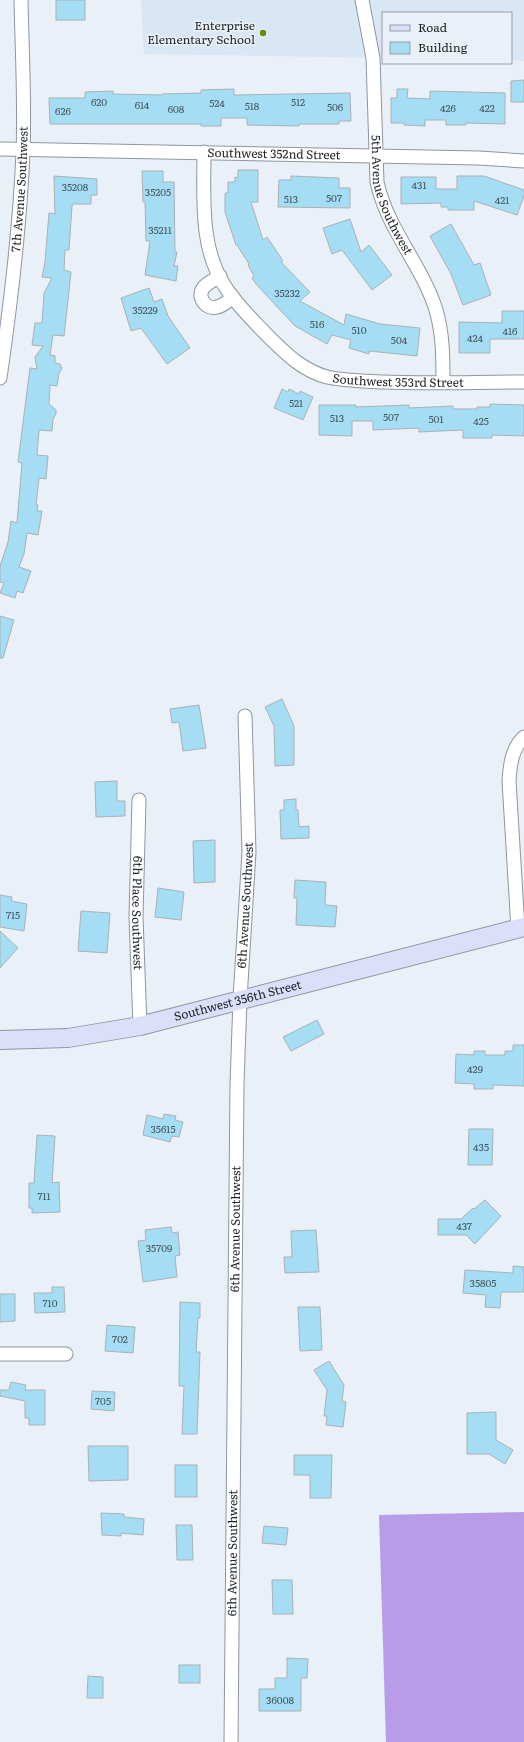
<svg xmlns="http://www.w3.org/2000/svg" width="524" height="1742" font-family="Literata,serif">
	<rect width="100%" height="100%" fill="#e9f0f8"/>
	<polygon fill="#d9e6f4" points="141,0 524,0 524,61 511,60 511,13 383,13 383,58 144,54"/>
	<polygon fill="#b89ce8" points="524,1512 524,1742 386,1742 379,1515"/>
	<g fill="#a5ddf5" stroke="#a8b2b6">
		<rect x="56" y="0" width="29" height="20"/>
		<polygon points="524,80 524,102 511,102 511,81"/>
		<polygon points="234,89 234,95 350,93 351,121 339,121 339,124 299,124 299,126 247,125 247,118 221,118 221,126 201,126 201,124 50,124 49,98 85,98 85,92 113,91 113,94 162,95 162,94 201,93 201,90"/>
		<polygon points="397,89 408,89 407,98 430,99 430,91 505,93 505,124 466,123 466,125 446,125 446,120 425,120 425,126 404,125 404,123 391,123 391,98 397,98"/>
		<polygon points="238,170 258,170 258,202 251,202 263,240 267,237 283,261 281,262 310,292 300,301 344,325 346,314 380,324 420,328 417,356 369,351 369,354 349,348 351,340 332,335 327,344 295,326 256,284 252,278 254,276 248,265 249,264 237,245 236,245 225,212 225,193 228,193 228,182 235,182 235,177 238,178"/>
		<polygon points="142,171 163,171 163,182 174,182 175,252 177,252 174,266 178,266 176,281 145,275 150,241 146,241 145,202 143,202"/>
		<polygon points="54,176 97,179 97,195 91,195 91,204 74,204 72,206 69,250 65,250 64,270 71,272 64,336 53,335 50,355 55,356 55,363 60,364 62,369 59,373 57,386 50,385 49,404 56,410 56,414 53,419 52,431 39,430 37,455 48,456 46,479 39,478 36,505 38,505 37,511 42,511 38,535 27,533 24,554 19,567 31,571 23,593 17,591 15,598 0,593 4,583 0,582 0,566 8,542 11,521 17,523 22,463 18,462 30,368 37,369 35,357 43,346 32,345 35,323 42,323 44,293 52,278 42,277 45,262 49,213 55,214"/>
		<polygon points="291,176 339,178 339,188 350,188 350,208 278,207 279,180 291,180"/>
		<polygon points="457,176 484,176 524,190 524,196 517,215 474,201 474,210 448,210 448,207 441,207 441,203 401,204 401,177 436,177 436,189 457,189"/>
		<polygon points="350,219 361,252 369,245 392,275 372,290 342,250 332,254 323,228"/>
		<polygon points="451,224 474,265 480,263 491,295 463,305 451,274 430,236"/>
		<polygon points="149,288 154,302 162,299 168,316 190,348 167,364 141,328 131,331 121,298"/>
		<polygon points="502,311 524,311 524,339 490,339 490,353 459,353 459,322 502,323"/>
		<polygon points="282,389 288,392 289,389 299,394 300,391 313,397 303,420 274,408"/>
		<polygon points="490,404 524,405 524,436 492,435 492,438 463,438 463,430 419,432 419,428 373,430 373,421 352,421 352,436 319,435 319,405 356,405 356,407 409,405 409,408 453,406 453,409 477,409 477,407 490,407"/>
		<polygon points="0,616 14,620 3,658 0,658"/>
		<polygon points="282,699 294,726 294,765 275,766 274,726 265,707"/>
		<polygon points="199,705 206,748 183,751 179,722 172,723 170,709"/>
		<polygon points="117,781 117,801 125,801 125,816 96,817 95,782"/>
		<polygon points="296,799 296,810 298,810 299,827 309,826 309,838 281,839 280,810 284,810 284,800"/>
		<polygon points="215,840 215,882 194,883 193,841"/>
		<polygon points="295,880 326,882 325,905 337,906 335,927 296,925 297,898 294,898"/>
		<polygon points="158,888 184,892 181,920 155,917"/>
		<polygon points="0,895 12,897 11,901 27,904 24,931 0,927"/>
		<polygon points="81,911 110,913 107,953 78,951"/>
		<polygon points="0,931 18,948 0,968"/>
		<polygon points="317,1020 324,1034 291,1051 283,1037"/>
		<polygon points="513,1045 524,1045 524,1086 493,1085 493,1089 474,1089 474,1084 455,1083 456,1054 474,1055 474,1051 485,1051 485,1055 505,1055 505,1051 513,1051"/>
		<polygon points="164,1114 176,1116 175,1120 183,1122 179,1137 172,1136 170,1142 143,1135 147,1115 163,1119"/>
		<polygon points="469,1129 493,1129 492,1165 468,1165"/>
		<polygon points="37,1135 55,1136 52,1183 59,1182 60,1212 32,1213 32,1208 29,1208 29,1183 34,1183"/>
		<polygon points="485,1200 501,1216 475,1244 466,1235 438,1235 438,1219 461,1219 473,1208 474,1209"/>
		<polygon points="171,1227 172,1233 178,1232 180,1255 175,1256 177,1277 143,1282 138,1241 146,1240 145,1230"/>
		<polygon points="316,1230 319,1272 285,1273 284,1257 292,1257 291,1231"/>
		<polygon points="513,1266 524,1267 524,1292 501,1292 500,1308 485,1307 486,1295 463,1293 465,1270 513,1273"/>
		<polygon points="52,1287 64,1287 65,1312 35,1313 34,1293 52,1293"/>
		<polygon points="0,1294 15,1294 15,1321 0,1322"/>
		<polygon points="180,1302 200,1303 200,1318 198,1318 196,1352 200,1352 197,1434 182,1434 184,1386 179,1386"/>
		<polygon points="298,1307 320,1307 322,1350 300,1351"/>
		<polygon points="107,1325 135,1327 133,1353 105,1351"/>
		<polygon points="329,1361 344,1385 342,1401 346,1402 343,1427 326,1425 327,1416 324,1416 327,1390 314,1370"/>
		<polygon points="11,1382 26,1385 25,1390 45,1390 45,1425 29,1425 29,1418 25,1418 25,1401 0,1396 0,1390 9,1390"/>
		<polygon points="92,1391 115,1392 114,1411 91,1409"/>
		<polygon points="496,1412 496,1440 513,1450 505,1464 489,1454 467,1454 467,1413"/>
		<polygon points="88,1446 128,1446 128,1480 89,1481"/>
		<polygon points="294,1455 332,1455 331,1498 310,1498 310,1475 294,1475"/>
		<rect x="175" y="1465" width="22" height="32"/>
		<polygon points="101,1513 124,1514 124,1517 144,1519 143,1535 121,1533 121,1536 102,1535"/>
		<polygon points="176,1525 192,1525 193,1560 177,1560"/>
		<polygon points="264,1526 288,1528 286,1545 262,1543"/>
		<polygon points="272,1580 292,1580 293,1614 273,1614"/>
		<polygon points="287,1658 308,1659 307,1678 301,1678 301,1711 259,1711 259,1689 275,1689 275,1678 287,1678"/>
		<rect x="179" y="1665" width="21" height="18"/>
		<polygon points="88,1676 103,1677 103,1698 87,1698"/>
	</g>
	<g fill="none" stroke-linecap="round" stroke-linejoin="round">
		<g stroke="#8f969d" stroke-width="15">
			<g id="street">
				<path id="s1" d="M362 0 373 58 377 182C387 229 422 265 436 310 443 334 443 357 443 382"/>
				<path id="s2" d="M0 149 479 158 524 161"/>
				<path id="s3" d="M204 152C204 199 199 251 228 291 240 308 255 323 270 338 287 355 304 371 327 377 345 381 363 381 381 382 429 384 477 382 524 382"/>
				<path d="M220 276C215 280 208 282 204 287 196 296 205 310 217 307 223 306 228 301 233 297"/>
				<path id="s4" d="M0 378C11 302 20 227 23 152 25 101 22 50 21 0"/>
				<path id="s5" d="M139 800 136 917 140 1026"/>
				<path d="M518 929 509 781C510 765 512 748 524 737"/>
				<polyline points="0,1354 66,1354"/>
				<path id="s6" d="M231 1742 237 1084 240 999 249 852 245 716"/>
			</g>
		</g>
		<g stroke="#8f969d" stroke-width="20">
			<g id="secondary">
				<path id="s7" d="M0 1040 68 1038 140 1026 524 927"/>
			</g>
		</g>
		<use href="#street" stroke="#fff" stroke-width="13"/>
		<use href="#secondary" stroke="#dbdffa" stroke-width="18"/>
	</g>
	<circle fill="#6a8b0f" stroke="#e9f0f8" stroke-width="1.5" cx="263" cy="33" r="4"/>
	<g text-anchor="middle" stroke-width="3" stroke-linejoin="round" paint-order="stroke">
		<g font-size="10" fill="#44545c">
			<text x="99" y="106">620</text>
			<text x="298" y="106">512</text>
			<text x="217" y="107">524</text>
			<text x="142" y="109">614</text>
			<text x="252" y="110">518</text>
			<text x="335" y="111">506</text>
			<text x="448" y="112">426</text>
			<text x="487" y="112">422</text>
			<text x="176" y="113">608</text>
			<text x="63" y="115">626</text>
			<text x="419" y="189">431</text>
			<text x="75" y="191">35208</text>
			<text x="158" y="196">35205</text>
			<text x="334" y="202">507</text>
			<text x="291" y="203">513</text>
			<text x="502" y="204">421</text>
			<text x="160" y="234">35211</text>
			<text x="287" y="297">35232</text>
			<text x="145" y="314">35229</text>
			<text x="317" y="328">516</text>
			<text x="359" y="334">510</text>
			<text x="510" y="335">416</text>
			<text x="475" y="342">424</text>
			<text x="399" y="344">504</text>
			<text x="296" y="407">521</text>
			<text x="391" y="421">507</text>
			<text x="337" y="422">513</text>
			<text x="436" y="423">501</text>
			<text x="481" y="425">425</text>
			<text x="13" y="919">715</text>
			<text x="475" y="1073">429</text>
			<text x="163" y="1133">35615</text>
			<text x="481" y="1151">435</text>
			<text x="44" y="1200">711</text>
			<text x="464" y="1230">437</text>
			<text x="159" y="1252">35709</text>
			<text x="483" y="1287">35805</text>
			<text x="50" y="1307">710</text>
			<text x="120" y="1343">702</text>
			<text x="103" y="1405">705</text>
			<text x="280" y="1704">36008</text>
		</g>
		<g font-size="12" fill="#232629" stroke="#e9f0f8" text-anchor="end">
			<text x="255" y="30">Enterprise<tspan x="255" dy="14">Elementary School</tspan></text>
		</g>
		<g font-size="12" fill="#232629" stroke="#e9f0f8">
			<text dy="4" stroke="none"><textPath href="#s2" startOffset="274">Southwest 352nd Street</textPath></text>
			<text dy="4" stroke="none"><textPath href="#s4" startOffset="190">7th Avenue Southwest</textPath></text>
			<text dy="4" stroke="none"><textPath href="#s1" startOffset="199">5th Avenue Southwest</textPath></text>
			<text dy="4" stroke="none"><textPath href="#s3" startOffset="348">Southwest 353rd Street</textPath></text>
			<text dy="4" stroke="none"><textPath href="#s6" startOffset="837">6th Avenue Southwest</textPath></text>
			<text dy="4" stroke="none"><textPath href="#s5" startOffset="113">6th Place Southwest</textPath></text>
			<text dy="4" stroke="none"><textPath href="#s7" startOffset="242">Southwest 356th Street</textPath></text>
			<text dy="4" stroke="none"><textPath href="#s6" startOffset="513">6th Avenue Southwest</textPath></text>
			<text dy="4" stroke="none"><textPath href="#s6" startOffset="189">6th Avenue Southwest</textPath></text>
		</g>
	</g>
	<rect x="382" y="12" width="130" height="52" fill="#e9f0f8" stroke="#9a9fa5"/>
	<rect x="390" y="25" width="20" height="6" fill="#dbdffa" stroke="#9a9fa5"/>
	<text x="418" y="32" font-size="12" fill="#232629">Road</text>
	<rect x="390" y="42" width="20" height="12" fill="#a5ddf5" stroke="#9a9fa5"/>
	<text x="418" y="52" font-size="12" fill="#232629">Building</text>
</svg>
